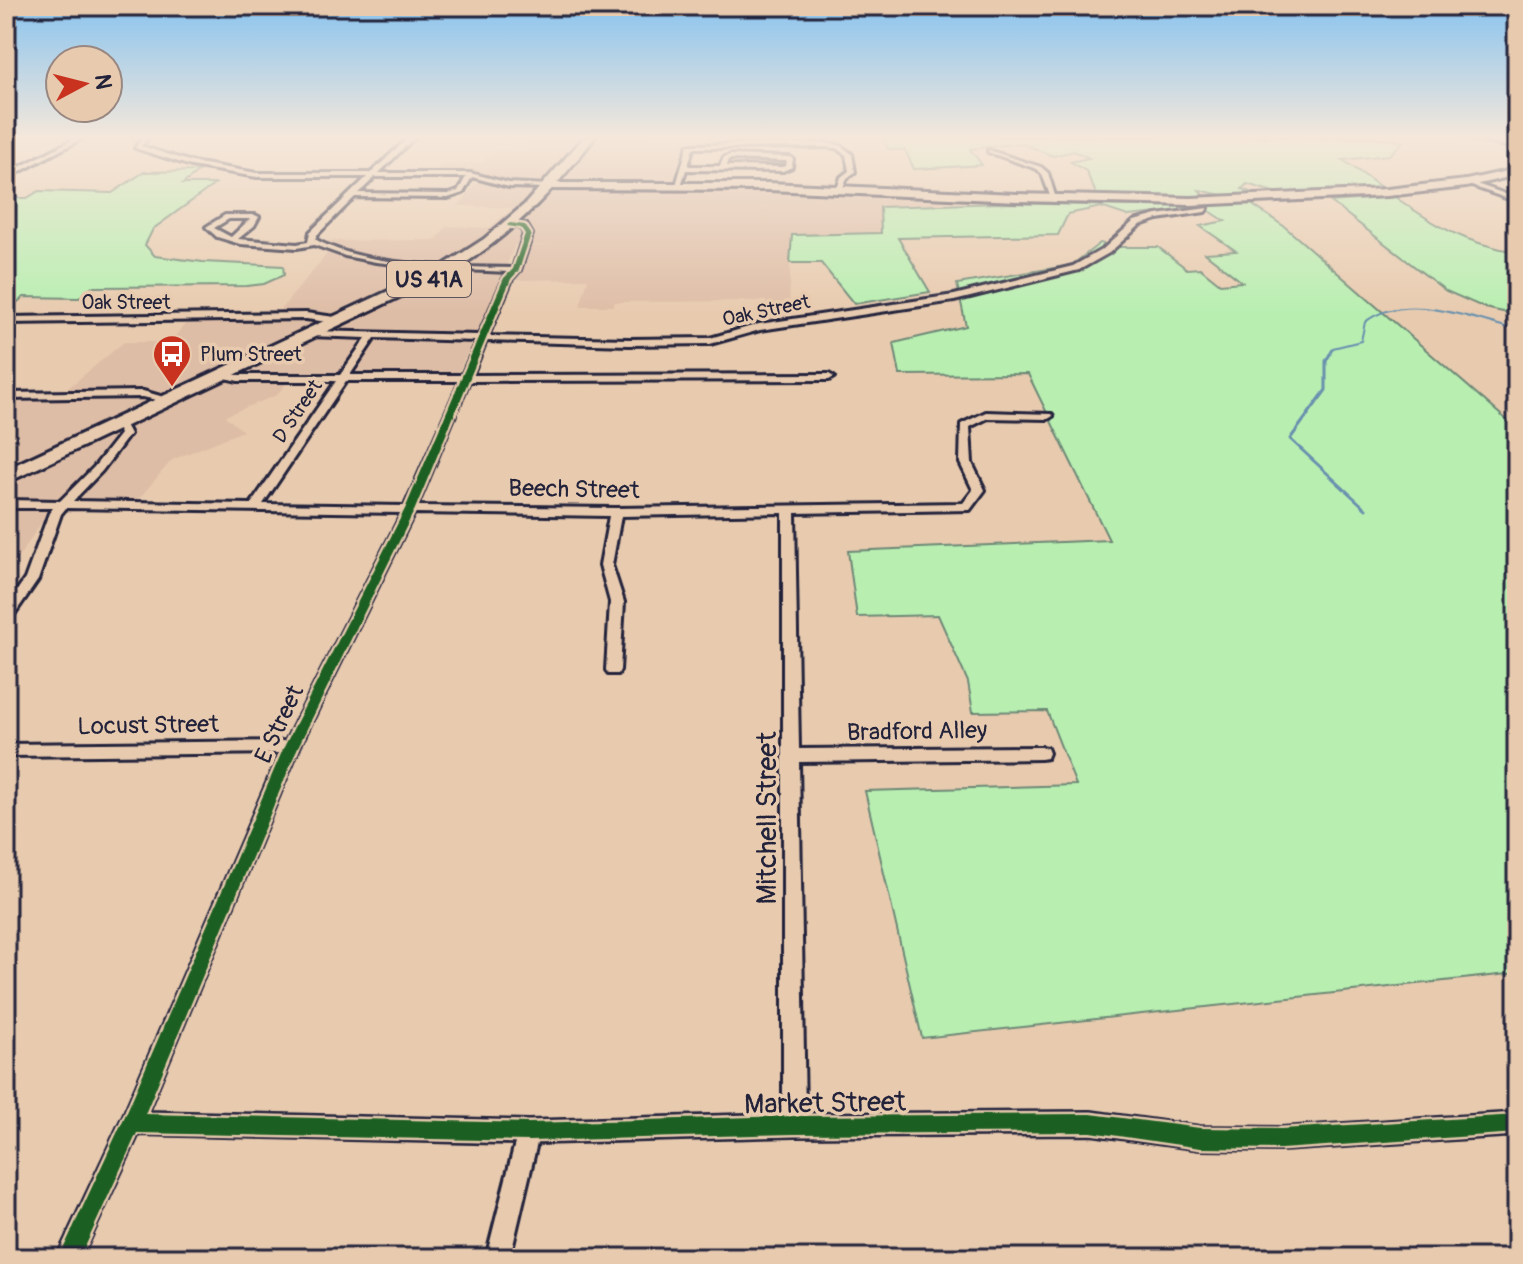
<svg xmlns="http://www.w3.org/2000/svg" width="1523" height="1264" font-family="Pangolin,sans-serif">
	<rect width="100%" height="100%" fill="#e8cbaf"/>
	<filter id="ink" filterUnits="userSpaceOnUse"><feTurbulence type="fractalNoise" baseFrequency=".0125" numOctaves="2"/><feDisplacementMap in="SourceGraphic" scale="16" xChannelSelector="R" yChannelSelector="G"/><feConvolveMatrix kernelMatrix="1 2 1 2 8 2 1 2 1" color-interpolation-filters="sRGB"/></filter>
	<g filter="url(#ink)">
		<polygon fill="#debda6" points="417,137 687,137 671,188 661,190 747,190 984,204 1002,235 791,236 789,317 769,320 766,301 615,302 613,306 580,306 588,279 515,280 527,246 555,245 515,245 493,299 454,381 289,380 277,395 225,416 243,431 172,460 137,501 58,498 6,576 6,398 57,397 124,342 170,342 187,322 271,321 327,254 313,248 306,241 436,240 447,226 489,228 513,208 459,206 478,179 474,174 433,174 443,163 482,163 494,150 524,151 532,140 414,140"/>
		<g fill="#b8efb1" stroke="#6d8876" stroke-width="2">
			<polygon points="883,137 1301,137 1307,140 1375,137 1403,142 1389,155 1343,160 1382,188 1283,195 1247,184 1242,189 1259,195 1227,196 1199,190 1205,197 1098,198 1086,171 1071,162 1089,158 1074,151 1053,156 1021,143 970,149 982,165 914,169 905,150 888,149"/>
			<polygon points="199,171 183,184 215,184 153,229 145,245 155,256 203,262 283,266 284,275 264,284 247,286 92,287 79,298 24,297 6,311 6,198 27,198 39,191 112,193 144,172"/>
			<path d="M1395 197C1436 226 1466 244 1517 252V315L1485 308 1446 291 1331 202Z"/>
			<polygon points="1002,203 1123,206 1251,204 1285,227 1517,429 1517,973 922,1038 865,791 1076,785 1047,711 973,712 968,682 938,615 857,617 848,551 1109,540 1028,374 900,375 894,343 966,326 957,284 1072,265 1100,243 1115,247 1158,247 1187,269 1200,268 1220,284 1242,282 1205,253 1236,251 1200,226 1225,221 1205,208 1128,216 1101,207 1068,214 1058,235 898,238 930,292 854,304 821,263 790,263 792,235 881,233 880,207"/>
		</g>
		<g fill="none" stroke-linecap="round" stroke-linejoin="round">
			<path stroke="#6990ae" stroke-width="2" d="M1329 356 1333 348 1361 341 1365 322C1406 290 1472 319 1517 330"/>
			<polyline stroke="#6990ae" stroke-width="3" points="1330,354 1326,361 1326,390 1290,439 1366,509"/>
			<g stroke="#22223b" stroke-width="6">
				<g id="street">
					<polygon points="78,137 85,137 6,179 6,174"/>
					<path d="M143 137H149L141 146 192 162 257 173H371L409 137H415L379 173H470L509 183 549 185 547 188 509 187 472 177 463 193 448 198 355 197 317 235 315 239C362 267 458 267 513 268L524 234 521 228 506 225 510 223 526 224 532 234 520 270 512 279 488 336 629 339 710 338 759 324 954 295 1073 266 1103 249 1134 221 1157 215 1208 208 1205 212 1158 219 1140 225 1109 253 1079 270 954 301 760 330 710 344 629 345 486 341 472 375 829 374 834 377 829 380 469 381 417 506 616 508 963 503 973 490 960 463 961 424 986 412 1052 414 1053 416 1048 419 988 418 970 427 972 463 985 490 970 510 795 513 799 749 1041 747 1047 748 1049 753 1047 758 1041 759 799 762 805 1114 1091 1112 1200 1127 1281 1128 1517 1113V1135L1281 1150 1200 1149 1091 1134 794 1136 537 1143 510 1258H486L515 1143 138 1134 81 1258H57L124 1115 280 753 6 756V744L286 741 402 513 66 508 61 514 38 580 11 619 6 621V606L25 579 49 513 53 508H6V500L60 501 94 467 120 434 114 423 119 420 123 421 130 434 102 471 73 501 251 504 336 381H238L221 377V373L238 375H340L366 338 310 336V332L313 331 479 335 504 278 509 272 441 269 376 262 345 256 314 245 297 248 240 244 217 237 206 227 225 215H255L259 217 254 226 238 239 297 244 308 242 310 232 367 177H257L191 166 135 148ZM375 177H466L458 191 448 194 359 193ZM229 219H250L231 237 214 228ZM375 338 477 341 462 375H350ZM346 381H460L405 506 263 504ZM414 513 609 516 600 565 610 602 606 670 608 674H618L620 670 624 602 612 565 621 516 783 513V1114L529 1121 147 1112 299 747Z"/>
					<polygon points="1461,137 1472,137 1517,144 1517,148"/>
					<path d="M824 143 840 145 852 154 855 172 847 178 842 190 837 189 841 177 849 171 846 155 836 148 824 147 693 148 688 166H720L724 157 730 155 790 157 793 159 792 167 783 171 686 170 681 186 676 185 688 145ZM729 159H730L787 161 786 166 782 167 727 166Z"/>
					<polygon points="988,150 1041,167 1048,173 1057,202 1052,201 1042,174 1037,169 988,152"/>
					<polygon points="1465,180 1517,198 1517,202 1463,183"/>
					<polygon points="306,313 342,318 346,321 342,324 306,319 6,323 6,317"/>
					<polygon points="143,391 174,400 169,403 143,397 6,399 6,393"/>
				</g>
			</g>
			<g stroke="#22223b" stroke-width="6">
				<polygon id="primary" points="1517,169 1517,175 1466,187 1387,196 1191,205 1017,201 769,190 547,189 541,186 547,183 769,183 1017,194 1191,198 1387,189 1466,180"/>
			</g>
			<g stroke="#22223b" stroke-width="6">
				<path id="highway" d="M584 137H595C551 194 513 233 452 272L6 483V469L442 266 484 239 525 204Z"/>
			</g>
			<use href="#street" fill="#e8cbaf" fill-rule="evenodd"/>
			<use href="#primary" fill="#e8cbaf" fill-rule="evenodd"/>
			<use href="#highway" fill="#e8cbaf" fill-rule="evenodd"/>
			<g stroke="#e8cbaf" stroke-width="5">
				<polygon id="cycleway" points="510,223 525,225 531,234 519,270 511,279 415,509 298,747 145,1114 529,1123 794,1116 1091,1114 1200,1128 1281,1129 1517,1115 1517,1133 1281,1149 1200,1148 1091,1132 794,1134 529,1141 137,1133 80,1258 59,1258 125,1116 284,747 405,509 504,278 513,269 525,234 521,228 508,226 507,225"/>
			</g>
			<use href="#cycleway" fill="#1b5e20" fill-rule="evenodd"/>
		</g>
	</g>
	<linearGradient id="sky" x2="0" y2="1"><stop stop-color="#88c3ef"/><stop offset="0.44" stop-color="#f5e8db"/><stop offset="1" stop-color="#f5e8db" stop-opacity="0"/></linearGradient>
	<rect width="1523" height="313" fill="url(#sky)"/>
	<defs>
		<g id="bus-pin" transform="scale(2)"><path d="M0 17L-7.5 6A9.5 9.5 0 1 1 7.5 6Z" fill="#c8321e" stroke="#e8cbaf"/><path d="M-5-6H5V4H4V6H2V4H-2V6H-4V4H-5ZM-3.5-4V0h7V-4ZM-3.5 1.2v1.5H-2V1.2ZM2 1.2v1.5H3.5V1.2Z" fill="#fff"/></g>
	</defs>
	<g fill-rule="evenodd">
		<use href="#bus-pin" x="172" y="354"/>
	</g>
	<g text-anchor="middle" stroke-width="7" stroke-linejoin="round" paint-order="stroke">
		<g font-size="20" fill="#22223b" stroke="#e8cbaf">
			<text x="126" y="309">Oak Street</text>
			<text transform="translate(766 310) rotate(-12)" y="7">Oak Street</text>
			<text transform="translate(297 411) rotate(-56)" y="7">D Street</text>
		</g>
		<g font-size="20" fill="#22223b" stroke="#e8cbaf" text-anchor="start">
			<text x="200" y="361">Plum Street</text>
		</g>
		<rect fill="#e8cbaf" stroke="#5d555e" stroke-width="2" x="387" y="261" width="84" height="36" rx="6"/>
		<g font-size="22" font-weight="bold" fill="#22223b">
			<text x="429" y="287">US 41A</text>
		</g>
		<g font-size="24" fill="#22223b" stroke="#e8cbaf">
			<text transform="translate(574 489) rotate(1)" y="8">Beech Street</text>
			<text transform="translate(279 724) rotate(-65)" y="8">E Street</text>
			<text transform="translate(148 725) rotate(-1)" y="8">Locust Street</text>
			<text transform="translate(917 731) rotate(-1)" y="8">Bradford Alley</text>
		</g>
		<g font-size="28" fill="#22223b" stroke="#e8cbaf">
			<text transform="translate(766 818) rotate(-90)" y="10">Mitchell Street</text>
			<text transform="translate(825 1102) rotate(-1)" y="10">Market Street</text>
		</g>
	</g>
	<rect width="1523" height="1264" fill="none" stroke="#e8cbaf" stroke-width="32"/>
	<rect x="16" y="16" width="1491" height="1232" fill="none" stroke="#22223b" stroke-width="3" filter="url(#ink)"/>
	<g transform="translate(84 84) rotate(83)"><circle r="38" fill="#e8cbaf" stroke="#998781" stroke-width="2"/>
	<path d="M0-6L14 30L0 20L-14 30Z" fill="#c8321e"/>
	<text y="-12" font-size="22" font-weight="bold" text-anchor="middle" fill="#22223b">N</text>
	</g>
</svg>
